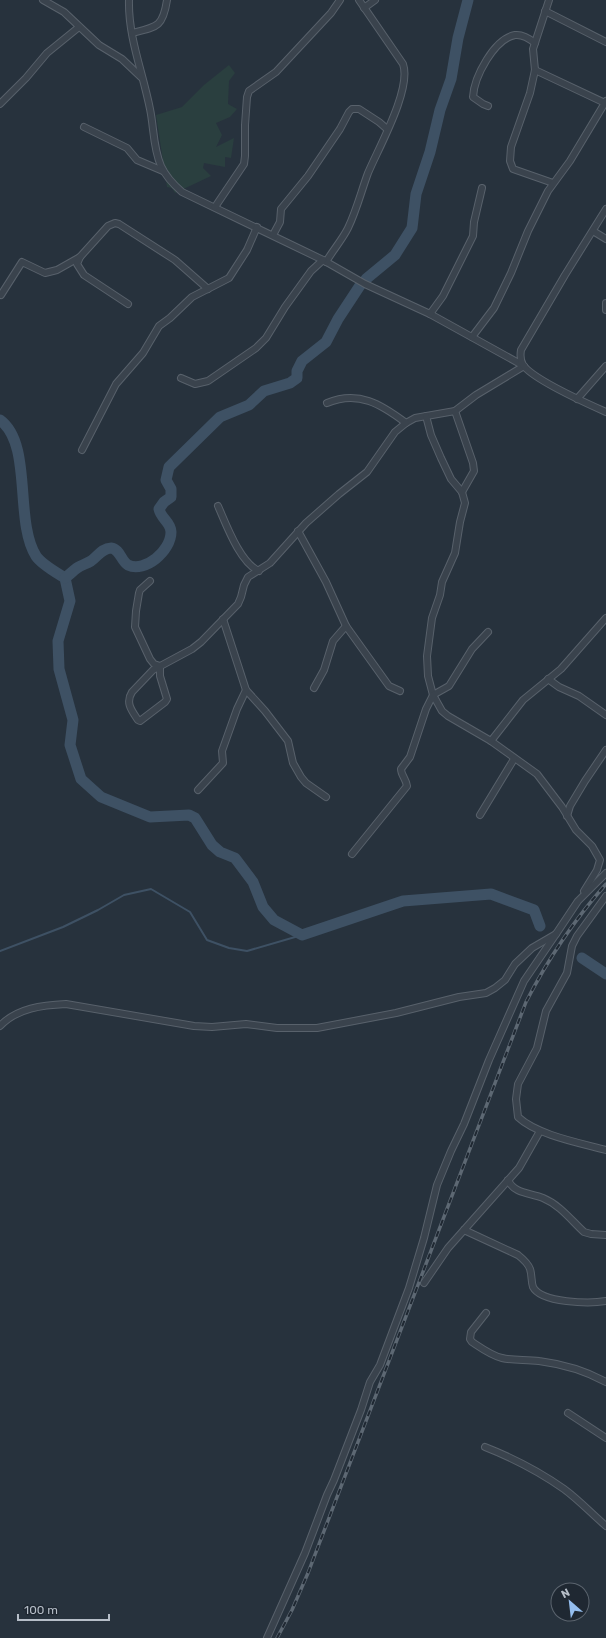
<svg xmlns="http://www.w3.org/2000/svg" width="606" height="1638" font-family="Rubik,sans-serif">
	<rect width="100%" height="100%" fill="#27323d"/>
	<polygon fill="#2a3f3f" points="229,65 235,73 229,81 228,104 237,109 230,117 216,123 222,135 216,147 234,138 231,158 225,157 225,167 204,163 203,168 211,176 175,193 172,188 167,187 156,115 182,107 204,85"/>
	<g fill="none" stroke-linecap="round" stroke-linejoin="round">
		<polyline stroke="#3e5164" stroke-width="2" points="0,951 63,927 98,910 124,895 151,889 190,912 207,940 229,948 247,951 302,935"/>
		<g stroke="#3e5164" stroke-width="11">
			<polyline points="366,279 395,255 412,228 416,194 430,152 440,110 451,79 458,38 468,0"/>
			<path d="M0 420C33 444 14 521 36 556 41 564 57 573 65 578L70 601 58 641 59 669 73 720 70 745 81 779 101 797 150 817 189 815 195 818 212 845 220 852 235 858 253 882 263 907 274 920 302 935 403 901 491 894 534 910 540 926"/>
			<path d="M65 578C69 575 73 571 77 568 81 565 86 564 91 561 97 557 102 548 111 548 120 549 121 561 128 565 145 573 171 551 171 532 171 522 161 519 159 509L164 502 171 497V489L166 480 169 467 220 417 249 405 264 391 290 383 297 378V371L302 361 326 342 338 319 361 284"/>
			<polyline points="582,958 606,974"/>
		</g>
		<g stroke="#58616b" stroke-width="8">
			<g id="minor">
				<polyline points="43,0 64,12 99,45 122,59 141,77"/>
				<path d="M129 0C128 37 143 73 150 109 154 128 153 148 161 166 166 177 174 185 182 192L323 260 365 284 430 314 524 366 476 395 455 411 415 418 406 423 395 432 367 472 339 494 306 523 270 563 248 577 244 585 241 597 238 604 201 642 192 649 153 670 132 692C125 703 132 711 138 720L140 721 165 702 167 699 160 676V666L154 664 150 659 135 627 136 611 139 593 140 590 150 581"/>
				<polyline points="549,0 533,49 535,70 530,93 511,147 510,161 513,169 553,183"/>
				<polyline points="364,8 375,0"/>
				<polyline points="545,11 606,42"/>
				<path d="M132 33C157 27 163 27 167 0"/>
				<polyline points="535,70 605,103"/>
				<polyline points="0,104 26,78 47,53 79,27"/>
				<path d="M488 106 483 104 473 97C474 77 494 39 515 35 523 34 530 39 535 43"/>
				<polyline points="84,127 127,148 137,160 163,171"/>
				<polyline points="215,207 244,164 245,156 245,125 247,97 249,91 276,72 331,13 340,0"/>
				<path d="M606 209 565 275 521 350C520 356 520 360 523 365 533 379 588 404 606 412"/>
				<polyline points="593,231 606,239"/>
				<polyline points="273,235 280,222 281,209 308,176 340,129 349,112 352,109 359,109 379,122 387,129"/>
				<path d="M326 262C333 250 342 240 348 228 357 209 361 192 368 173 378 149 412 89 403 64L359 0"/>
				<polyline points="1,295 22,262 45,273 57,270 80,257"/>
				<polyline points="606,303 606,310"/>
				<polyline points="128,304 84,275 77,264 80,257 108,226 115,223 119,224 175,260 208,289"/>
				<polyline points="430,314 443,296 473,236 474,222 482,188"/>
				<polyline points="472,337 494,308 511,273 528,231 548,191 570,161 606,101"/>
				<polyline points="181,378 195,384 208,381 256,348 266,338 285,307 311,271 323,260"/>
				<polyline points="577,399 606,366"/>
				<path d="M327 403C358 390 381 404 406 423"/>
				<polyline points="455,411 473,463 474,471 462,492"/>
				<polyline points="426,416 431,435 441,458 451,479 462,492 465,503 460,522 455,553 442,582 440,595 432,618 427,656 428,676 433,695 442,711 448,716 491,741 537,774 562,807 576,830 592,846 600,860 597,870 584,891"/>
				<polyline points="82,450 116,384 143,353 159,326 170,318 192,297 229,278 247,250 257,227"/>
				<path d="M218 506C226 524 240 563 259 571"/>
				<polyline points="298,531 326,582 346,626 389,686 400,691"/>
				<polyline points="223,619 246,690 265,711 288,741 293,763 301,777 306,783 326,797"/>
				<polyline points="548,679 559,687 579,696 606,715"/>
				<polyline points="314,688 324,670 333,641 346,626"/>
				<polyline points="491,741 523,700 561,669 606,618"/>
				<polyline points="198,790 223,763 222,751 237,709 246,690"/>
				<polyline points="480,815 514,759"/>
				<polyline points="567,816 570,806 585,781 606,750"/>
				<path d="M352 854 407 786C406 779 401 775 401 769L410 757 426 709 433 695 449 686 472 649 488 632"/>
				<path d="M606 896 577 936 572 946 567 973 546 1011 537 1048 518 1084 516 1099 518 1117C537 1135 580 1143 606 1150"/>
				<path d="M0 1026C17 1008 43 1005 66 1004L194 1026 212 1027 246 1024 277 1028H317L396 1013 459 997 486 993 495 988 505 980 515 964 532 948 556 934 578 901 606 873"/>
				<path d="M508 1180C514 1194 531 1193 543 1198 560 1205 571 1220 584 1232L591 1234 606 1235"/>
				<path d="M464 1230 518 1255C523 1259 528 1263 530 1269 532 1275 531 1281 533 1287 541 1303 590 1304 606 1301"/>
				<polyline points="424,1283 448,1248 519,1168 540,1131"/>
				<path d="M486 1313 471 1332 470 1339 472 1342C481 1348 492 1356 502 1358 514 1361 527 1359 539 1361 562 1364 586 1371 606 1382"/>
				<polyline points="568,1413 606,1438"/>
				<path d="M485 1447C513 1458 540 1472 564 1489 579 1500 592 1514 606 1526"/>
				<polyline points="267,1638 305,1553 327,1495 334,1480 361,1410 370,1382 380,1365 409,1288 424,1238 437,1185 451,1151 464,1124 489,1060 524,981 556,934"/>
			</g>
		</g>
		<use href="#minor" stroke="#3a434d" stroke-width="6"/>
		<g stroke="#5d6873" stroke-width="3.5">
			<path id="rail" d="M277 1638 292 1610 308 1573 526 1002C548 959 574 920 606 884"/>
		</g>
		<use href="#rail" stroke="#1f2832" stroke-width="2" stroke-dasharray="6" stroke-linecap="butt"/>
	</g>
	<g transform="translate(570 1602) rotate(332)"><circle r="19" fill="#1f2832" stroke="#5b646e"/>
	<path d="M0-3L7 15L0 10L-7 15Z" fill="#94beef"/>
	<text y="-6" font-size="11" font-weight="bold" text-anchor="middle" fill="#b6bec8">N</text>
	</g>
	<path d="M18 1614v6h91v-6" fill="none" stroke="#b6bec8" stroke-width="2"/>
	<text x="24" y="1614" font-size="12" fill="#b6bec8" stroke="#1f2832" stroke-width="3" paint-order="stroke">100 m</text>
</svg>
